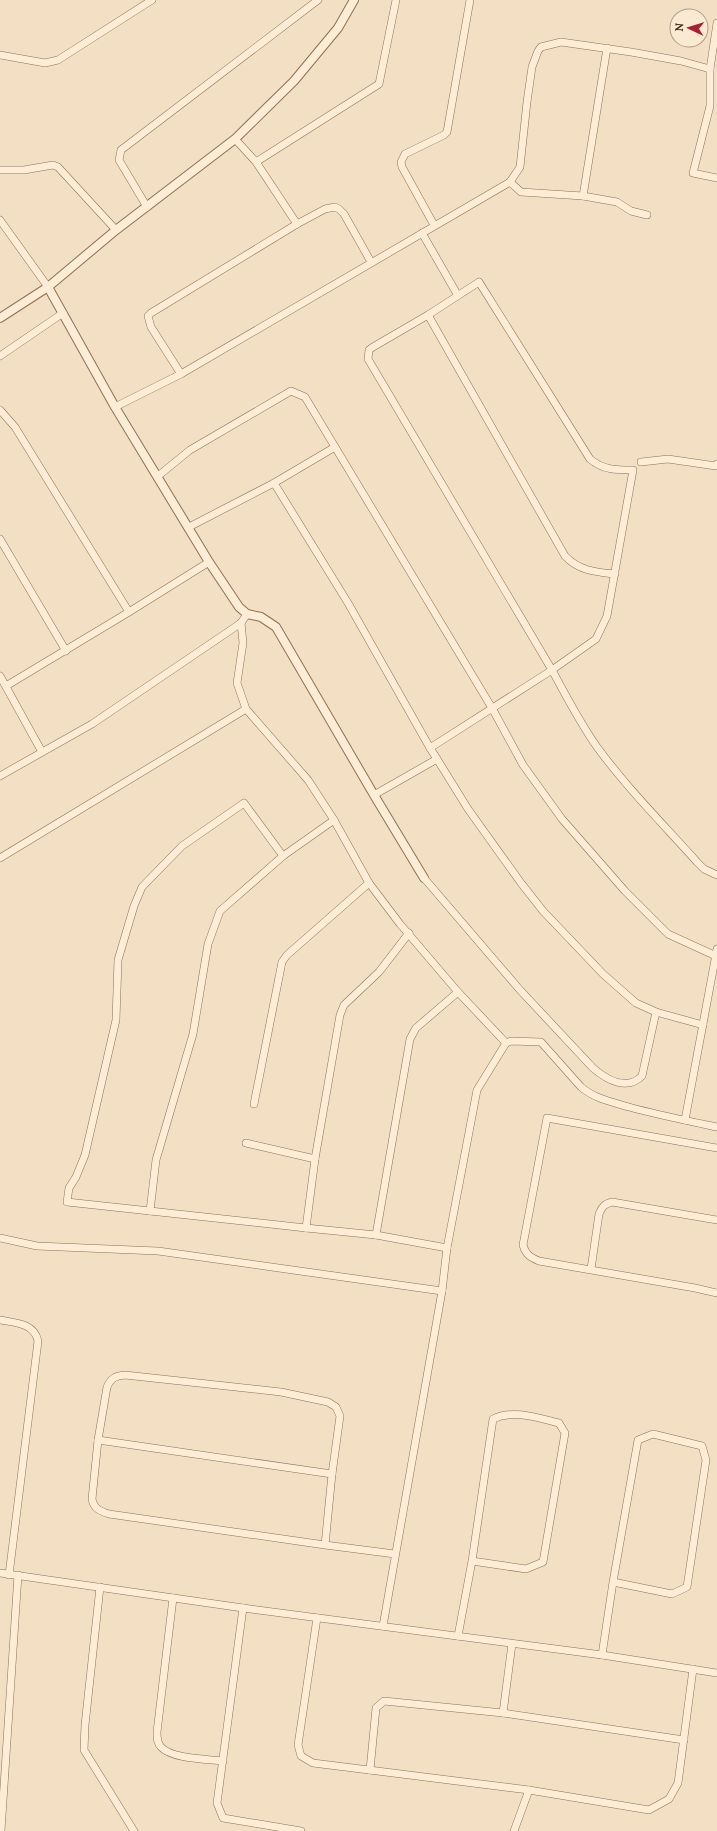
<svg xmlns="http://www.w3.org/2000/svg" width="717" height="1831" font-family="Lora,serif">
	<rect width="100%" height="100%" fill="#f3dfc3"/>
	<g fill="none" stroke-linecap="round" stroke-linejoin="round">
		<g stroke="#906e57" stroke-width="8">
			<g id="minor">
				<polyline points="717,23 710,69 710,106 693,173 717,178"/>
				<polyline points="607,48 583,196 617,202 631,211 647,215"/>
				<polyline points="0,55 45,63 58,60 152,0"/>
				<polyline points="235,139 256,162 297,224"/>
				<polyline points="256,162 379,84 396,0"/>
				<polyline points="0,170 24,170 53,165 58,167 116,230"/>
				<polyline points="510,182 521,192 583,196"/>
				<polyline points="147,207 119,160 121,150 318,0"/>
				<polyline points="0,220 48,287"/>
				<polyline points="434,225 402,167 401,162 405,154 444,135 447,132 470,0"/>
				<polyline points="422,233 457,294"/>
				<path d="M428 315 565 556C579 571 596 572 615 574"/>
				<polyline points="0,356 63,313"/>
				<polyline points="181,374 151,327 148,316 151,313 297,224 325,209 335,207 339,209 344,214 371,262"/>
				<polyline points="115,407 181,374 510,182 520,167 527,102 532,67 538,51 541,47 561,42 631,52 681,61 710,69"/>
				<polyline points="0,410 15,427 129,612"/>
				<polyline points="641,462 668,459 716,466 717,464"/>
				<polyline points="158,476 190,450 291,391 305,397 492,708 523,765 562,819 625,891 668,934 716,956"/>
				<polyline points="274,483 348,603 430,748"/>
				<polyline points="189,527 274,483 335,447"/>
				<polyline points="0,539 66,651"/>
				<polyline points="241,623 243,643 237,683 246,709 308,780 334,820 369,883 400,924 458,992 506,1043"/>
				<polyline points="0,676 42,752"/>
				<polyline points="6,686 129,612 209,562"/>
				<polyline points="437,759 468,809 521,883 543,911 603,974 636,1003 656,1012 703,1025"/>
				<polyline points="0,776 92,724 241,623 247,614"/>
				<path d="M374 795 437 759 430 748 552 670 596 639 607 616 633 470C616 470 603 470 590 459L479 282 428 315 373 347 369 350 368 359 552 670C566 696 580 723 597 747 627 788 663 824 697 862L704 869 717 875"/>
				<polyline points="0,858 246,709"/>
				<path d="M424 878 520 990 593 1068C607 1080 627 1091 642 1076L656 1012"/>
				<polyline points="254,1104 282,962 287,955 369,883"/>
				<polyline points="685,1120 717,949"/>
				<polyline points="246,1143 315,1159"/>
				<path d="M717 1148 547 1118 523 1245C526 1255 530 1257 539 1261L695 1288 717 1293"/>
				<polyline points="150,1211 67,1202 69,1188 76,1177 85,1155 116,1020 118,960 134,906 142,887 182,846 244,803 283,856"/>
				<polyline points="306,1228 150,1211 156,1160 193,1034 208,944 220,911 283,856 334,820"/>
				<polyline points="376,1235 306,1228 315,1159 340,1015 344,1005 379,972 409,933"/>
				<polyline points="0,1238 37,1246 158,1251 442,1291"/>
				<polyline points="447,1248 376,1235 410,1039 416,1028 458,992"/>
				<path d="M591 1269 599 1214C602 1207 604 1204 612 1202L717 1220"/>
				<path d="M0 1320C16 1323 34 1323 38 1341L9 1575"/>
				<path d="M98 1440 107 1387C111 1378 115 1376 125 1375L281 1392 328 1402 336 1407 340 1416 332 1474"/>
				<path d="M325 1545 109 1514C100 1511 94 1509 92 1499L98 1440 332 1474 325 1545 395 1554"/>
				<polyline points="0,1573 243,1608 602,1655 717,1673"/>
				<polyline points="100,1587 85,1725 84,1750 134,1831"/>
				<path d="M173 1598 157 1732C157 1738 157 1743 161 1747 172 1759 207 1759 223 1761"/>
				<polyline points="243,1608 217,1803 223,1818 301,1831"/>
				<polyline points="317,1618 298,1745 301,1756 313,1763 529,1790 649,1810 669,1799 678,1783 693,1669"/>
				<path d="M383 1626 442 1291 447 1248 477 1090 506 1043 511 1041 541 1042 581 1087C595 1099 612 1102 629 1107 658 1115 688 1121 717 1127"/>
				<path d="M458 1636 472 1561 493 1419C513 1409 538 1418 559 1423L565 1433 543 1562 526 1569 472 1561"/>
				<polyline points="602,1655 613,1582 638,1440 653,1434 702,1446 706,1460 687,1587 672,1594 613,1582"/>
				<polyline points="503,1713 512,1644"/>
				<polyline points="370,1770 376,1708 384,1701 503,1713 684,1740"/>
				<polyline points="1,1831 18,1575"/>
				<polyline points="514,1831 529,1790"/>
			</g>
		</g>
		<g stroke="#906e57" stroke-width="10">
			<g id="tertiary">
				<polyline points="48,287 115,407 209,562 239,607 247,614 261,617 276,627 374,795 424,878"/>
				<polyline points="0,318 48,287 116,230 235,139 294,81 338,28 354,0"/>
			</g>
		</g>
		<use href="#minor" stroke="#fdedd7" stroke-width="7"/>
		<use href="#tertiary" stroke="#fdedd7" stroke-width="8"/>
	</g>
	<g transform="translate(689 28) rotate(274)"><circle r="19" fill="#faead3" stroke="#af9d8a"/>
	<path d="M0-3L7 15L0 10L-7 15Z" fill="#a71f31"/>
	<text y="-6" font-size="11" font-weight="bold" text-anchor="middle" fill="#3e291d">N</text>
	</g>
</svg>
